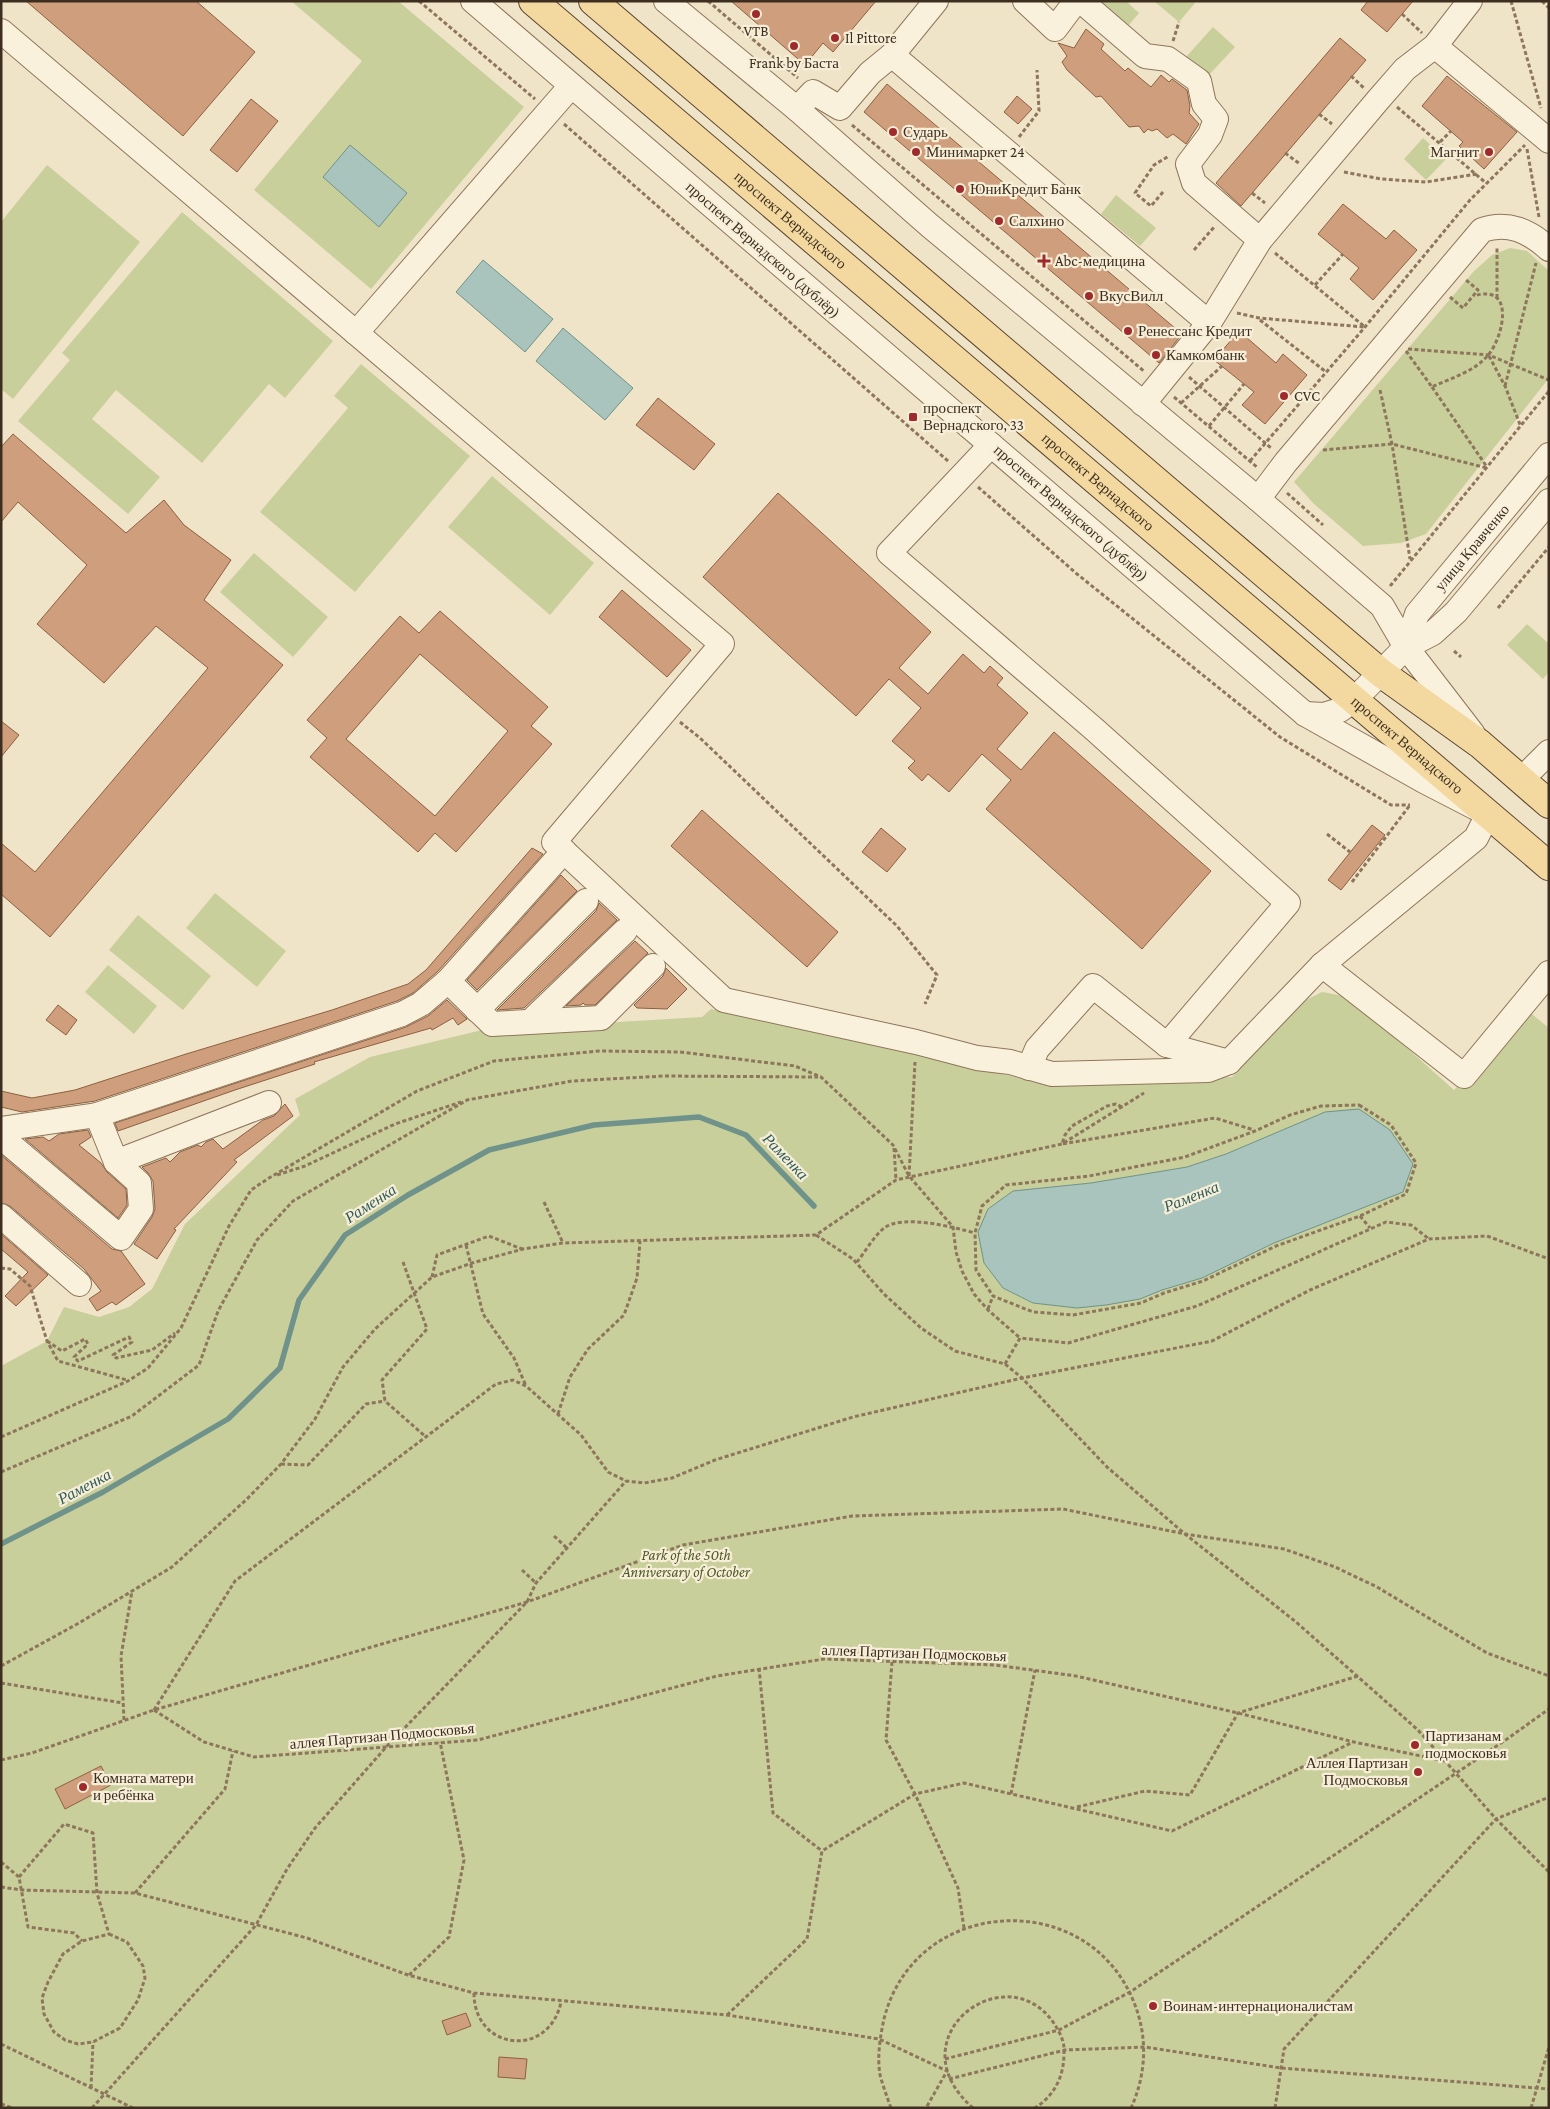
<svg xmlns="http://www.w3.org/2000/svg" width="1550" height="2109" font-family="'Crimson Pro',serif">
	<rect width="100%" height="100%" fill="#f0e4c8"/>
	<g fill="#c9cf9b">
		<polygon points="291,1 398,1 524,107 371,289 254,190 362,61"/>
		<polygon points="1100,1 1126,1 1139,13 1128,26"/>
		<polygon points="1154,1 1193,1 1195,3 1179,22"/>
		<polygon points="1213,27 1235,47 1207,77 1186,57"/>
		<polygon points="1423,138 1446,159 1426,180 1404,159"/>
		<polygon points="47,165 140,242 13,399 1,389 1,222"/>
		<polygon points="1116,195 1156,228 1140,246 1101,214"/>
		<polygon points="182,212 333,341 285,398 269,384 202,463 116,390 92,419 160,477 128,514 18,421 70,360 62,353"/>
		<polygon points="1510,248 1527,251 1549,271 1549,378 1426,534 1401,543 1363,546 1314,504 1294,482 1474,271 1492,255"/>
		<polygon points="361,364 470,456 355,592 260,512 348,408 334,396"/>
		<polygon points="492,476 594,563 550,615 448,527"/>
		<polygon points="254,553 328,617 293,657 220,592"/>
		<polygon points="1527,624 1549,644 1549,672 1543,679 1507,645"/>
		<polygon points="215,893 286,951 257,987 186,928"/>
		<polygon points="138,915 211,976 183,1010 109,950"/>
		<polygon points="108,965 157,1006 134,1034 85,992"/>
		<polygon points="1322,992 1350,997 1454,1090 1528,1011 1549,1028 1549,2108 1,2108 1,1366 47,1341 64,1307 99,1317 129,1307 152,1289 185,1224 300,1115 295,1099 370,1057 482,1030 702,1017 711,1009 1042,1083 1232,1077 1296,1005"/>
	</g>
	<g fill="#a9c4bc" stroke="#6f938a">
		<polygon points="350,145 407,193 379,227 323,177"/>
		<polygon points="483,260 553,319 525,352 456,292"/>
		<polygon points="563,328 633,388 605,420 536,361"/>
		<polygon points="1359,1109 1390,1130 1413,1164 1403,1192 1274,1243 1202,1278 1162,1290 1140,1299 1106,1305 1077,1308 1033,1303 1003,1288 984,1263 978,1232 988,1209 1013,1191 1091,1183 1187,1167 1226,1154 1325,1112"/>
	</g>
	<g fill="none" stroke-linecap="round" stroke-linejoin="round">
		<polyline stroke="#6f938a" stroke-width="5.5" points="1,1544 103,1492 228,1419 280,1368 299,1300 345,1235 408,1195 489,1150 594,1125 699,1117 746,1135 814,1206"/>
	</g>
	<g fill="#cf9f7d" stroke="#8d5f41" fill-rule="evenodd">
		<polygon points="26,1 196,1 255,52 183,136"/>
		<polygon points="731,1 876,1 833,52 823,43 805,65"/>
		<polygon points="1368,1 1413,1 1387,32 1361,10"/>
		<polygon points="1086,29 1104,44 1101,49 1125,71 1128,68 1151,87 1161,75 1169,82 1172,79 1187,90 1190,106 1189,113 1199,124 1186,144 1173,134 1167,138 1157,129 1152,131 1148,129 1144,133 1139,126 1129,127 1101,96 1096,97 1067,70 1062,62 1067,56 1058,43 1074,48"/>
		<polygon points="1340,38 1366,60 1241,206 1216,183"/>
		<polygon points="1447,76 1517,132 1484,169 1459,146 1463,142 1422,106"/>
		<polygon points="887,84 1182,334 1159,363 864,112"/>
		<polygon points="1017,96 1032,109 1018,124 1004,112"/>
		<polygon points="251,99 278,121 237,172 210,150"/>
		<polygon points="1343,204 1386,239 1394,230 1417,250 1373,300 1350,279 1359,268 1318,234"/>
		<polygon points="1239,331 1276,363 1283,354 1307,375 1265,424 1242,405 1254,392 1214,360"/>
		<polygon points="658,398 715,444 694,470 636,425"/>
		<polygon points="13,434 126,533 164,500 184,525 231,560 204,600 283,665 50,937 1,894 1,843 35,872 208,668 156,626 104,683 37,624 87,565 18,502 1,522 1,447"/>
		<polygon points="778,493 931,632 899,668 928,694 963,654 984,673 990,666 1003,678 997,685 1028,713 997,749 1021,770 1054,732 1211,871 1142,949 986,809 1011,780 982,754 949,792 928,774 922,781 908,768 915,761 892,741 921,708 889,679 856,716 703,577"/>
		<polygon points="622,590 691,650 667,677 599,617"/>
		<path d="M440 611 548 707 531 726 552 744 456 852 435 833 418 852 310 757 327 738 307 720 400 616 419 633ZM420 654 508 731 435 816 346 739Z"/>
		<polygon points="1,721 19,735 1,757"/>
		<polygon points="702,810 838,932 807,967 671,846"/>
		<polygon points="1372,825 1385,835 1341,890 1328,880"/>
		<polygon points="881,828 906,849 887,872 862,852"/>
		<polygon points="532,848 543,854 438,971 413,993 397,1001 95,1101 22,1112 1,1107 1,1091 32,1098 75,1090 186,1054 332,1010 408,984 426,970"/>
		<polygon points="561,875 577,891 477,990 467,980"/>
		<polygon points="599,903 617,920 524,1008 497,1010 596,911"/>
		<polygon points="635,941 648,953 595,1005 585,1005 583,1003 581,1005 566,1006"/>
		<polygon points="666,968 687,989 667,1009 637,1008 634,1005 663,976"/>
		<polygon points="447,1000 467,1019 458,1025 453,1018 432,1030 431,1028 314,1062 315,1064 235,1090 118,1131 115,1123 406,1027 428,1016"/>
		<polygon points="58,1005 77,1020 66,1035 46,1020"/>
		<polygon points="285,1104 293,1116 234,1160 237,1162 174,1229 176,1230 157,1259 134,1244 152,1217 155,1209 153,1181 148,1173 142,1167 166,1158 170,1162 180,1152 198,1145 201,1147 206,1142 213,1139 223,1149 263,1120 274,1116"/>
		<polygon points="88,1130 91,1137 79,1145 101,1163 107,1172 126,1189 127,1205 118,1218 25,1139 43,1137 49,1141 59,1134"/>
		<polygon points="1,1155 112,1249 121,1251 145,1284 116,1305 112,1302 97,1311 89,1299 101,1291 84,1269 10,1206 1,1203"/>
		<polygon points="1,1234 48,1275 16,1306 5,1296 28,1272 1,1249"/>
		<polygon points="101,1766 111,1785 65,1809 55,1789"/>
		<polygon points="466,2013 471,2026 447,2035 442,2021"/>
		<polygon points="499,2057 527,2059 525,2079 498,2077"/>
	</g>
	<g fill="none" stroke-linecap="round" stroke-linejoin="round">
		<g stroke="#8d765c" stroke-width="26">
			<g id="minor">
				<polyline points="666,1 797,109 929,225 1258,499 1382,606 1406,647 1473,734"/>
				<polyline points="1025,1 1055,29 1076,1"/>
				<polyline points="1081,1 1145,56 1168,59 1199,81 1204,104 1216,119 1210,135 1188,164 1194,183 1260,240"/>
				<polyline points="1,31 722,644 554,842 724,1000 916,1042 977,1058 1010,1062 1052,1074 1208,1070 1229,1062 1322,965 1476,838 1488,814 1424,781 1305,714 473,1"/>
				<polyline points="1435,46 1549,141"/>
				<polyline points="892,55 936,1"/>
				<polyline points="797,109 813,92 840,108 870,73 892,55 1209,323"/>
				<polyline points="356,333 571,86"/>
				<polyline points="1143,404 1209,323 1260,240 1378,100 1405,69 1435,46 1470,1"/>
				<polyline points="991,445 889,553 1094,729 1288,903 1167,1045 1229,1062"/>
				<path d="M1258 499 1286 462 1482 230C1508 221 1529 231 1549 249"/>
				<path id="s1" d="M1406 647 1417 614 1549 455"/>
				<polyline points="1305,714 1324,715 1340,710 1354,700 1406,647 1433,633 1456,612 1549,501"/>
				<polyline points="1521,780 1549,752"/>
				<polyline points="1322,965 1464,1076 1549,973"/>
				<polyline points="448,981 492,1024 601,1018 653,966"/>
				<polyline points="477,1010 586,901"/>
				<polyline points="531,1021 625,931"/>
				<polyline points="1029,1068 1037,1049 1093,986 1167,1045"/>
				<polyline points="97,1115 116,1162 269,1103"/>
				<polyline points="1,1129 97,1115 402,1014 421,1004 448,981 564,851"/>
				<polyline points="1,1137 121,1238 141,1209 139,1183 116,1162"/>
				<polyline points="1,1216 79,1284"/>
			</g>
		</g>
		<g stroke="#5b4430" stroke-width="30">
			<g id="major">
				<path id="s2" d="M533 1 1549 866"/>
				<polyline points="593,1 1381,673 1480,744 1549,804"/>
			</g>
		</g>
		<g stroke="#8d765c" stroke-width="3" stroke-dasharray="4 2.5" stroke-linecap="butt">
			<polyline points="419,1 535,99"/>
			<polyline points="708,1 798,78"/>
			<polyline points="1511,1 1541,108"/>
			<polyline points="1542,1 1549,8"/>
			<polyline points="1402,14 1422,33"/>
			<polyline points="1173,41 1179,22"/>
			<polyline points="1351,76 1364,88"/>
			<polyline points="1397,107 1486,183"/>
			<polyline points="1319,114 1332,124"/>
			<polyline points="564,124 948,461"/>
			<polyline points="852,125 1145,372"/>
			<polyline points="1019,137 1039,111 1037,70"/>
			<polyline points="1440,142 1451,131"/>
			<polyline points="1527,149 1539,217"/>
			<polyline points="1285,153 1300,164"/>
			<polyline points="1344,172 1381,179 1426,182 1477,174"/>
			<polyline points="1163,192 1151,206 1135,193 1154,165 1169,156"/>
			<polyline points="1252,193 1265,203"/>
			<polyline points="1194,250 1215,226"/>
			<polyline points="1275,253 1365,327"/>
			<polyline points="1315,285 1343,254"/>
			<polyline points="1450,297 1463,308 1478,290 1466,280"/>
			<polyline points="1497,298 1497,247"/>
			<polyline points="1237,313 1259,318 1364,327"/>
			<polyline points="1260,320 1326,372"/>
			<polyline points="1408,349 1489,355 1549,380"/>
			<path d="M1406 351 1432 387C1451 378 1476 371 1489 354 1504 335 1515 283 1474 296"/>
			<polyline points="1489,356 1505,386 1521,427"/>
			<polyline points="1189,377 1271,448"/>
			<polyline points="1505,386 1536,263"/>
			<polyline points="1432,387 1487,467"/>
			<polyline points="1380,390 1392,444 1410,559"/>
			<polyline points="1174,397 1258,468"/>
			<polyline points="1181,403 1222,366"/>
			<polyline points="1209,426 1244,384"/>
			<polyline points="1323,450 1392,444 1487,468"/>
			<polyline points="1250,461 1365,327 1470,200 1525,145"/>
			<polyline points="978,487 1077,574 1280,737 1391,805 1410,805"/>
			<polyline points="1287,493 1323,525"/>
			<polyline points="1390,584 1391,585 1549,391"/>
			<polyline points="1498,608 1549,547"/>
			<polyline points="1454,651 1461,657"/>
			<polyline points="680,722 700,738 897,926 937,975 925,1004"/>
			<polyline points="1327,834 1350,852"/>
			<polyline points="1352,882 1410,805"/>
			<polygon points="1359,1105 1391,1125 1416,1163 1406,1194 1360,1216 1276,1246 1203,1281 1164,1293 1141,1303 1073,1315 1033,1312 993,1296 976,1270 975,1233 982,1206 1006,1185 1089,1176 1185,1157 1255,1131 1290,1115 1321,1106"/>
			<polyline points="1122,1107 1116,1104 1107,1106 1072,1126 1065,1135 1062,1144 1215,1118 1254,1130"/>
			<polyline points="894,1148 896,1180"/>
			<polyline points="277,1175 305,1166 395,1124 461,1102"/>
			<polyline points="909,1176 915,1062"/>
			<polyline points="544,1202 563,1243"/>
			<polyline points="1360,1216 1370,1228"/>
			<polyline points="816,1235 853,1259 884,1294 921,1328 955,1351 1005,1364 1022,1378 1107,1467 1185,1534 1284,1549 1335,1567 1377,1587 1487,1653 1549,1676"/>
			<polyline points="466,1245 483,1314 514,1358 526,1386"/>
			<polyline points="403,1262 427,1329 382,1380 385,1401 426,1437"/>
			<path d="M857 1262C864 1253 875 1235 884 1228 903 1214 953 1227 975 1233"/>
			<polyline points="1,1268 10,1269 30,1286 47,1341 58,1361 127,1380"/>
			<polyline points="432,1277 437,1255 489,1236 522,1249"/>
			<polyline points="988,1309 993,1296"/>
			<polyline points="47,1341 62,1351 85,1339 88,1344 74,1357 78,1361 129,1337 132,1342 113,1355 116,1358 152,1350 175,1333"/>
			<polyline points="1005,1364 1020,1338 1068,1343 1197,1306 1386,1222 1411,1225 1429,1239"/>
			<polyline points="558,1414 570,1377 588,1349 624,1315 637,1278 640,1241"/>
			<polyline points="1,1437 128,1381 148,1368 181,1328 229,1226 251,1190 269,1178 417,1091 494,1061 599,1051 680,1052 795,1066 821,1077 893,1145 909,1176 953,1227 956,1252 962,1271 974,1294 988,1310 1020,1338"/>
			<polyline points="281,1464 308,1465 366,1404 385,1401"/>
			<polyline points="1,1472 132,1416 199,1365 218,1311 257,1240 293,1201 467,1100 572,1081 664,1076 818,1077"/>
			<polyline points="554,1536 567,1548"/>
			<polyline points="522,1570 536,1583"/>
			<polyline points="892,1662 886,1740 915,1794 958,1888 964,1928"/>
			<polyline points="1,1666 79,1623 172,1567 247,1499 281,1464 315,1419 343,1367 375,1329 432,1277 472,1263 523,1249 563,1243 816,1235 896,1180 1062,1144 1144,1093"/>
			<polyline points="759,1668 773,1813 822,1851"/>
			<polyline points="1,1683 123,1703"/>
			<polyline points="154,1710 235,1581 496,1384 513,1380 526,1386 581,1435 608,1472 626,1481 644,1483 672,1478 715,1460 853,1417 1022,1378 1212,1341 1310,1290 1429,1239 1487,1236 1549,1259"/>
			<polyline points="154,1710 204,1742 254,1757 478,1740 717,1676 824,1659 995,1665 1076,1676 1238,1713 1354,1742 1445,1761"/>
			<polyline points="124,1720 121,1656 132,1591"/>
			<polyline points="1,1760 32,1753 154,1710 527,1602 683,1545 852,1516 1063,1509 1185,1534 1296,1622 1418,1730 1496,1819 1549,1872"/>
			<polyline points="1011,1794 1035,1670"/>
			<polyline points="1077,1807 1145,1791 1190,1795 1238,1713 1358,1676"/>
			<polyline points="1,1862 19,1877 28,1927 74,1933 82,1941"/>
			<polyline points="19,1877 64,1824 93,1833 97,1893 109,1934"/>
			<polyline points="1,1887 22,1890 135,1893 307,1938 408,1975 474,1993 727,2015 879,2039 947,2071 926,2108"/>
			<polyline points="135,1893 225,1789 233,1751"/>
			<polygon points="109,1934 127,1942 143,1966 145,1978 138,2000 120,2028 93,2042 78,2044 65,2040 54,2032 44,2014 42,1998 48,1982 63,1954 82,1941"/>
			<polyline points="409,1975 449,1937 464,1860 440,1742"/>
			<path d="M474 1993C474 2051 549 2059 561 2002"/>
			<polyline points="727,2015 807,1939 822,1851 915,1794 964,1783 1172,1831 1353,1742"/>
			<polyline points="1,2044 133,2108"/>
			<polyline points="945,2059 1059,2030 1130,1992 1507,1739 1549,1709"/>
			<polyline points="949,2079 1065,2050 1145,2047 1281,2068 1549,2089"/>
			<polyline points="91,2088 93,2042"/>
			<polyline points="1,2104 13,2108"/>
			<polyline points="92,2108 256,1925 287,1869 315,1828 387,1746 527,1602 536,1583 626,1481"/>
			<path d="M891 2108C887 2097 883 2086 880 2075 877 2057 880 2037 884 2019 915 1895 1090 1886 1135 2005 1148 2039 1146 2075 1131 2108"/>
			<path d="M973 2108C893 2038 1005 1954 1053 2022 1059 2031 1065 2041 1064 2053 1064 2076 1055 2095 1035 2108"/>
			<polyline points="1275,2108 1284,2049 1496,1819 1549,1797"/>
			<polyline points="1531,2108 1549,2047"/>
		</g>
		<use href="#minor" stroke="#faf1dc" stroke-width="24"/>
		<use href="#major" stroke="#f3d9a0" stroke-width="28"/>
	</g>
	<g fill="#9e2a2b" stroke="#f7eed8" stroke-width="2">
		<circle cx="756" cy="14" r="5"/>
		<circle cx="835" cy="38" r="5"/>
		<circle cx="794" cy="46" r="5"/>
		<circle cx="893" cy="132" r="5"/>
		<circle cx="916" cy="152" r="5"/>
		<circle cx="1489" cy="152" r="5"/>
		<circle cx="960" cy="189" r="5"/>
		<circle cx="999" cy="221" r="5"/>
		<path d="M1041.5 253.5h5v5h5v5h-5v5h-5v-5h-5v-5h5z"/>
		<circle cx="1089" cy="296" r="5"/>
		<circle cx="1128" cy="331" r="5"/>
		<circle cx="1156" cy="355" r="5"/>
		<circle cx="1284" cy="396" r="5"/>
		<rect x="908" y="412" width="10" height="10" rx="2.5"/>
		<circle cx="1415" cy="1745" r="5"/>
		<circle cx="1418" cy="1772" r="5"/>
		<circle cx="83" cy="1787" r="5"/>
		<circle cx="1153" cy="2006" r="5"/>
	</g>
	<g text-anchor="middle" stroke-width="4.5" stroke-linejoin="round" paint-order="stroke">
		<g font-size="15" fill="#3d2e20" stroke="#f7eed8" text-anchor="start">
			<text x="756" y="36" text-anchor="middle">VTB</text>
			<text x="845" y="43">Il Pittore</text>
			<text x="794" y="68" text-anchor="middle">Frank by Баста</text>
			<text x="903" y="137">Сударь</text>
			<text x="926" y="157">Минимаркет 24</text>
			<text x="1479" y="157" text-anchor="end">Магнит</text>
			<text x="970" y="194">ЮниКредит Банк</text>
			<text x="1009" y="226">Салхино</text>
			<text x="1055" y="266">Abc-медицина</text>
			<text x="1099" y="301">ВкусВилл</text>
			<text x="1138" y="336">Ренессанс Кредит</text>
			<text x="1166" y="360">Камкомбанк</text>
			<text x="1294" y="401">CVC</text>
			<text x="923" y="413">проспект<tspan x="923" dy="17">Вернадского, 33</tspan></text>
			<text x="1425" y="1741">Партизанам<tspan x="1425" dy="17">подмосковья</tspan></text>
			<text x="1408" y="1768" text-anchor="end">Аллея Партизан<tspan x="1408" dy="17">Подмосковья</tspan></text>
			<text x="93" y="1783">Комната матери<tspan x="93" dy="17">и ребёнка</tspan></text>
			<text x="1163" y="2011">Воинам-интернационалистам</text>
		</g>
		<g font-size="15" fill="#3d2e20" stroke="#f7eed8">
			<text dy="5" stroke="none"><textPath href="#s2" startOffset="338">проспект Вернадского</textPath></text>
			<text transform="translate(763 250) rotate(41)" y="5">проспект Вернадского (дублёр)</text>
			<text dy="5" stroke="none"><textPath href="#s2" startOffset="742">проспект Вернадского</textPath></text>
			<text transform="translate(1071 513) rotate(41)" y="5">проспект Вернадского (дублёр)</text>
			<text dy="5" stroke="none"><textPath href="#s1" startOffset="121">улица Кравченко</textPath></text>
			<text dy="5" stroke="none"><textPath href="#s2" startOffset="1148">проспект Вернадского</textPath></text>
			<text transform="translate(914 1653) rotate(2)" y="5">аллея Партизан Подмосковья</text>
			<text transform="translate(382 1736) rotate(-5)" y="5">аллея Партизан Подмосковья</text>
		</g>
		<g font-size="15" font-style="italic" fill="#4d5a26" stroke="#f7eed8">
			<text x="686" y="1560">Park of the 50th<tspan x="686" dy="17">Anniversary of October</tspan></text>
		</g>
		<g font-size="16" font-style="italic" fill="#2f5d5a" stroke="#f7eed8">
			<text transform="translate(786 1156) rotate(46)" y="6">Раменка</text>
			<text transform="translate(1191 1196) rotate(-22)" y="6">Раменка</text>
			<text transform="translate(370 1203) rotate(-33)" y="6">Раменка</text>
			<text transform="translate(84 1486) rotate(-28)" y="6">Раменка</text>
		</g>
	</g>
	<rect width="1550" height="2109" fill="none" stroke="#3d2e20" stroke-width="5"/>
</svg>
